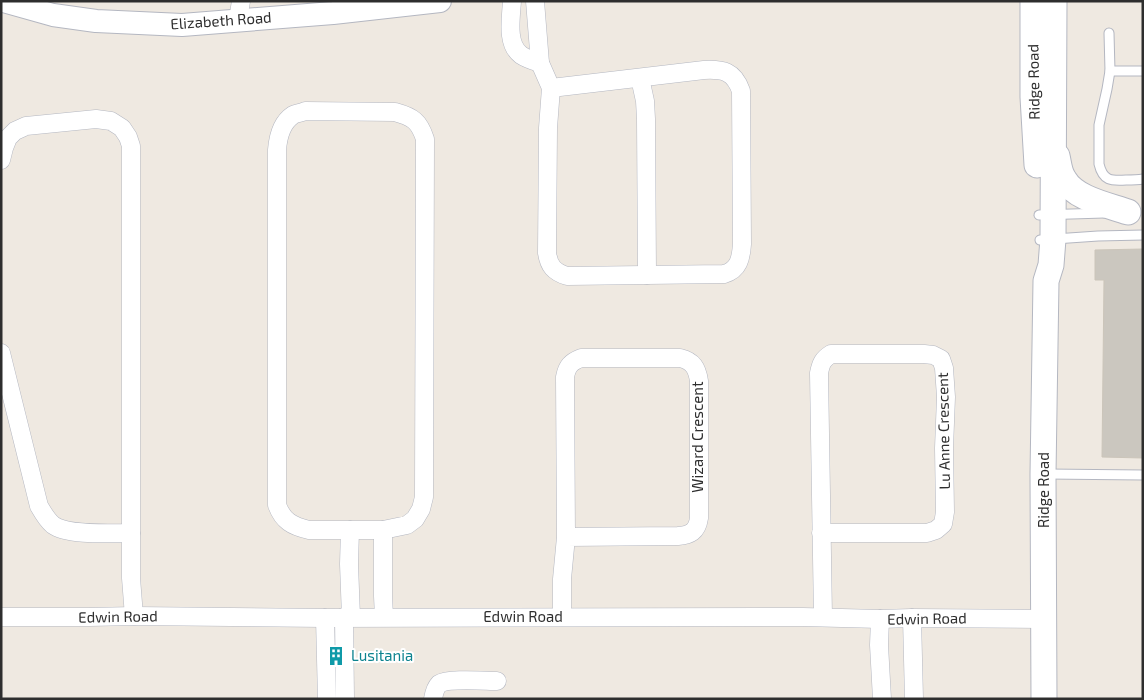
<svg xmlns="http://www.w3.org/2000/svg" width="1144" height="700" font-family="'Exo 2',sans-serif">
	<rect width="100%" height="100%" fill="#efe9e1"/>
	<polygon fill="#cbc7bf" stroke="#cbc5ba" points="1143,249 1143,458 1102,457 1104,280 1095,280 1095,250"/>
	<g fill="none" stroke-linecap="round" stroke-linejoin="round">
		<g stroke="#b4b7c1" stroke-width="11">
			<g id="service">
				<path d="M1109 33 1110 71 1107 89 1099 125V164C1103 181 1111 181 1126 180 1132 180 1137 180 1143 179"/>
				<polyline points="1110,71 1143,71"/>
				<polyline points="1039,215 1104,213"/>
				<polyline points="1040,240 1098,236 1143,235"/>
				<polyline points="1046,474 1143,475"/>
			</g>
		</g>
		<g stroke="#b4b7c1" stroke-width="19">
			<g id="minor">
				<path d="M512 1C511 18 506 44 521 55 527 59 534 61 540 63"/>
				<path d="M535 1 540 63 551 88 548 128 547 253C549 266 554 272 567 276L724 274C739 270 741 258 742 244L741 91C734 71 723 69 704 70L551 88"/>
				<polyline points="238,20 241,1"/>
				<polyline points="640,78 645,101 646,119 647,275"/>
				<path d="M305 111 395 112C413 117 419 121 425 139L424 497 421 509 415 519 407 525 383 530H309C292 526 283 521 277 505V150C278 137 281 123 293 115 296 113 302 113 305 111Z"/>
				<polyline points="1,160 4,148 8,138 15,131 26,126 96,119 111,121 122,128 128,137 131,146 131,578 134,616"/>
				<path d="M1 353 39 506C43 513 47 520 53 525 68 536 112 533 131 533"/>
				<polyline points="350,530 349,564 351,617"/>
				<polyline points="383,530 383,596 384,617"/>
				<path d="M821 533H927L936 530 943 524 945 512 944 448 946 397 944 368 941 359 933 355 924 354H831C823 359 821 363 819 373L823 617"/>
				<polyline points="1,617 89,617 134,616 325,618 803,617 880,619 912,618 1044,619"/>
				<polyline points="344,617 345,699"/>
				<path d="M562 617V579L566 537 565 377C567 366 571 362 581 358H680C693 361 697 368 699 381V518C697 532 690 535 678 536L566 537"/>
				<polyline points="325,618 327,699"/>
				<polyline points="912,618 914,699"/>
				<polyline points="880,619 879,645 882,699"/>
				<path d="M433 699C434 693 435 688 439 684 448 678 485 681 497 681"/>
			</g>
		</g>
		<g stroke="#b4b7c1" stroke-width="24">
			<polyline id="tertiary" points="3,1 53,15 96,21 182,25 333,13 440,1"/>
		</g>
		<g stroke="#b4b7c1" stroke-width="27">
			<g id="secondary">
				<polyline points="1033,1 1033,97 1037,165"/>
				<path d="M1057 156C1059 164 1059 172 1064 179 1075 199 1108 205 1128 212"/>
				<polyline points="1044,699 1043,474 1046,281 1051,265 1053,239 1054,1"/>
			</g>
		</g>
		<use href="#service" stroke="#fff" stroke-width="9"/>
		<use href="#minor" stroke="#fff" stroke-width="18"/>
		<use href="#tertiary" stroke="#fff" stroke-width="22"/>
		<use href="#secondary" stroke="#fff" stroke-width="25"/>
	</g>
	<defs>
		<g id="building-bare" transform="scale(1.5)"><path d="M-4-6H4V6H1V3H-1V6H-4ZM-2.5-4.3h1.7v1.8h-1.7ZM.8-4.3h1.7v1.8H.8ZM-2.5-1h1.7V.8h-1.7ZM.8-1h1.7V.8H.8Z" fill="#0f9aa8" stroke="#fff" stroke-width="2.5" paint-order="stroke"/></g>
	</defs>
	<g fill-rule="evenodd">
		<use href="#building-bare" x="336" y="656"/>
	</g>
	<g text-anchor="middle" stroke-width="4" stroke-linejoin="round" paint-order="stroke">
		<g font-size="15" fill="#2e2e2e" stroke="#fff">
			<text transform="translate(221 21) rotate(-4)" y="5">Elizabeth Road</text>
			<text transform="translate(1034 82) rotate(-91)" y="5">Ridge Road</text>
			<text transform="translate(944 431) rotate(-91)" y="5">Lu Anne Crescent</text>
			<text transform="translate(698 437) rotate(-90)" y="5">Wizard Crescent</text>
			<text transform="translate(1044 490) rotate(-90)" y="5">Ridge Road</text>
			<text transform="translate(118 617) rotate(-1)" y="5">Edwin Road</text>
			<text x="523" y="622">Edwin Road</text>
			<text transform="translate(927 619) rotate(-1)" y="5">Edwin Road</text>
		</g>
		<g font-size="15" fill="#0d838f" stroke="#fff" text-anchor="start">
			<text x="351" y="661">Lusitania</text>
		</g>
	</g>
	<rect width="1144" height="700" fill="none" stroke="#2e2e2e" stroke-width="5"/>
</svg>
